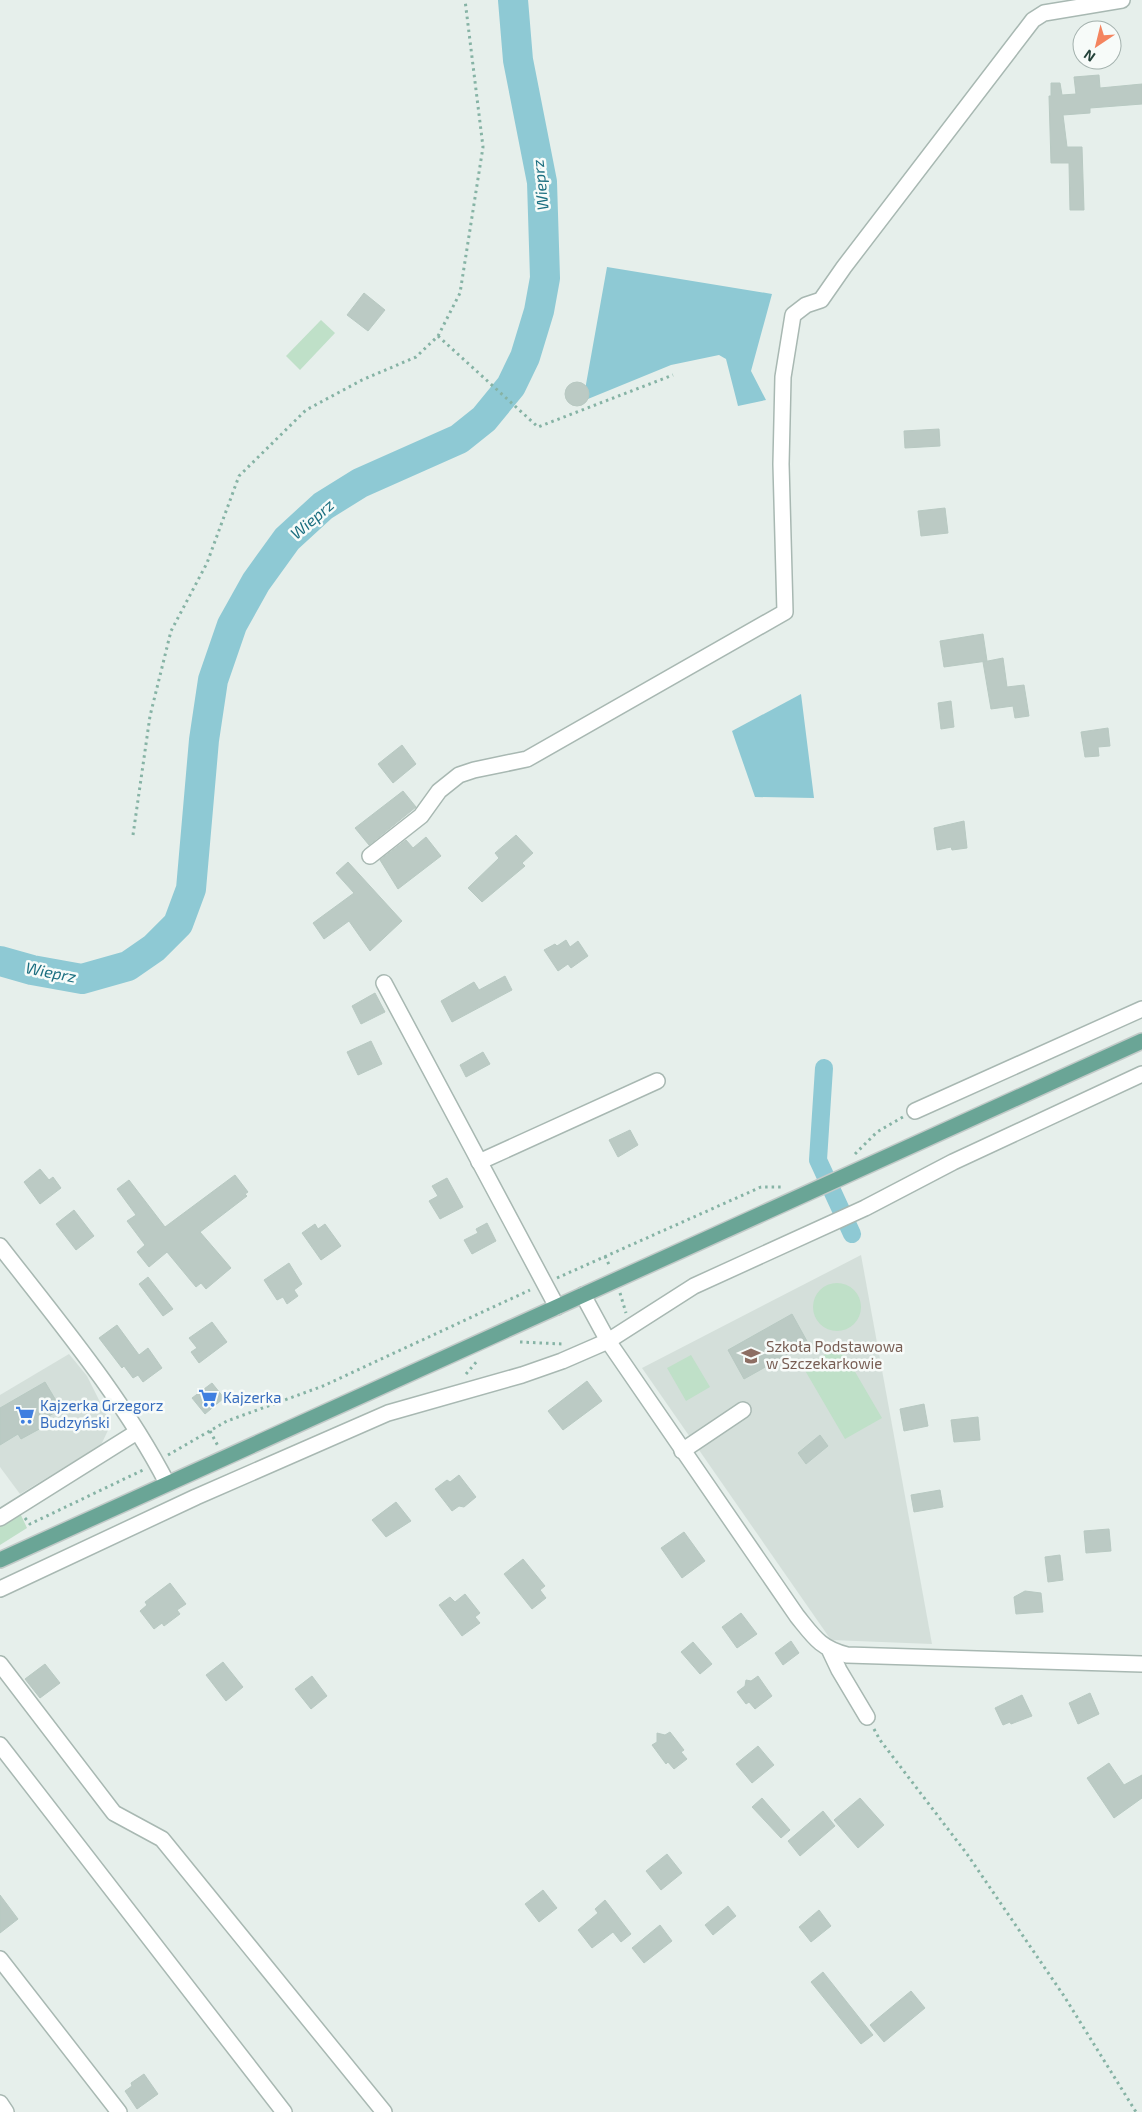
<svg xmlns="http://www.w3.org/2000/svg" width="1142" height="2112" font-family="'Exo 2',sans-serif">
	<rect width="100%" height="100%" fill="#e6efeb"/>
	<g fill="#d4dfda">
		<polygon points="861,1255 932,1644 831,1640 642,1368"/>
		<polygon points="69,1354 87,1376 111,1424 101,1445 20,1494 0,1467 0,1395"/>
	</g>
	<g fill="#bfe0c8">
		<polygon points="321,320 335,333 300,370 286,356"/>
		<circle cx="837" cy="1307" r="24"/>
		<polygon points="840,1346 882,1418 845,1439 803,1367"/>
		<polygon points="691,1355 710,1387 686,1401 667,1368"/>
		<polygon points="20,1513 27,1528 0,1545 0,1526"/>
	</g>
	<g fill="#8ec9d4">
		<polygon points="607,267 772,294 751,371 766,400 738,406 726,359 719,355 671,365 583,401"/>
		<polygon points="801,694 814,798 755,797 732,731"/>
	</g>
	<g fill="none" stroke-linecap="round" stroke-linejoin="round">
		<polyline stroke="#8ec9d4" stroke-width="18" points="824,1068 818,1160 852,1234"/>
		<polyline stroke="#8ec9d4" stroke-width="30" points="0,961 32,970 82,979 128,966 154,948 178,924 191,889 204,740 213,680 232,625 256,582 287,539 323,506 360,483 459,439 484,419 511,386 525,357 539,311 545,278 542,182 518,60 513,0"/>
	</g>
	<g fill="#bbcac4" stroke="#b8c9c2">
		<polygon points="1099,75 1100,88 1142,84 1142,104 1090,108 1090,113 1063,115 1067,147 1082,147 1084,210 1070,210 1069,163 1051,163 1049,96 1051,96 1051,83 1060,83 1062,95 1076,94 1074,77"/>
		<polygon points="364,293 385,310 368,331 347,315"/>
		<circle cx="577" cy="394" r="12"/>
		<polygon points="939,429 940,446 905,448 904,431"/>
		<polygon points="945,508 948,533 921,536 918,511"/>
		<polygon points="983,634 987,661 944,667 940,641"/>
		<polygon points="1003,658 1007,687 1024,685 1029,716 1015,718 1013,706 991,709 983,662"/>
		<polygon points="951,701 954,727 941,729 938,703"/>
		<polygon points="1108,728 1110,746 1098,747 1099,756 1085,757 1081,732"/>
		<polygon points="402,745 416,764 393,783 378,764"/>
		<polygon points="403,791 416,807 369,845 355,828"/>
		<polygon points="964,821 967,848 952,850 951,847 937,850 934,828"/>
		<polygon points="516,835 533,853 522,863 525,866 482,902 468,888 499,858 495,853"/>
		<polygon points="426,837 441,856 398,889 380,860 406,840 413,848"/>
		<polygon points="348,862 402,921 370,951 349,921 324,939 313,923 354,893 336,873"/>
		<polygon points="566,940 570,947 578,941 588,956 571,968 568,964 558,971 544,950 555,944 557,946"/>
		<polygon points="505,976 512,990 452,1022 441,1001 474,982 479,990"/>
		<polygon points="375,993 385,1012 361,1024 352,1006"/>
		<polygon points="371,1041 382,1064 358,1075 347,1052"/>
		<polygon points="483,1052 490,1064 466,1077 460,1065"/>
		<polygon points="630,1130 638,1145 618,1157 609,1140"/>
		<polygon points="40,1169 49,1180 53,1177 61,1188 40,1204 24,1182"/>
		<polygon points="235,1175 248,1192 245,1194 247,1196 200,1232 231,1268 206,1289 201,1283 196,1287 167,1252 149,1267 137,1252 145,1245 127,1221 136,1215 117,1189 129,1180 165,1227"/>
		<polygon points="447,1178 463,1207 440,1219 429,1201 438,1196 432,1186"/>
		<polygon points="74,1210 94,1236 76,1250 56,1224"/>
		<polygon points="487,1223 496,1241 472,1254 464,1240 478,1233 476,1229"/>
		<polygon points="315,1224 318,1229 325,1224 341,1246 321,1260 302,1233"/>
		<polygon points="289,1263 302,1284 294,1290 298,1296 287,1304 283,1297 277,1300 264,1280"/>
		<polygon points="148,1277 173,1309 163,1316 139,1284"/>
		<polygon points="792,1314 808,1343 744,1379 728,1350"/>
		<polygon points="212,1322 227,1342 199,1363 191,1352 197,1348 189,1338"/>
		<polygon points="117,1325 139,1355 148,1348 162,1368 143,1382 138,1375 133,1378 124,1366 122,1368 99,1338"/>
		<polygon points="587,1381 602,1401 563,1430 548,1411"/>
		<polygon points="45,1382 61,1409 40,1421 43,1427 21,1439 18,1434 0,1445 0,1408"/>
		<polygon points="212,1383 224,1398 205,1414 192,1398"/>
		<polygon points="924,1404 928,1426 904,1431 900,1409"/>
		<polygon points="978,1417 980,1440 954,1442 951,1420"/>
		<polygon points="820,1435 828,1446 806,1464 798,1453"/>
		<polygon points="459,1475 476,1497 464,1507 459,1506 452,1511 435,1489 447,1480 450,1482"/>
		<polygon points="940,1490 943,1507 914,1512 911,1495"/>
		<polygon points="396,1502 411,1521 386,1537 372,1520"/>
		<polygon points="1109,1529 1111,1551 1086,1553 1084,1531"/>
		<polygon points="684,1532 705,1561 682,1578 661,1548"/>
		<polygon points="1060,1555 1063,1580 1048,1582 1045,1557"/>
		<polygon points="523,1559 545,1586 540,1590 546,1598 532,1609 504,1574"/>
		<polygon points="170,1583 186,1604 177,1610 180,1614 164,1626 162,1623 154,1629 140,1611 147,1605 145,1602"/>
		<polygon points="1025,1591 1041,1593 1043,1612 1016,1614 1014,1597"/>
		<polygon points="465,1594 480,1613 475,1617 480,1623 462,1636 439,1605 450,1597 455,1602"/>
		<polygon points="741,1613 757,1634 737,1648 722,1627"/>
		<polygon points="791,1641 799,1653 783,1665 775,1653"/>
		<polygon points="693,1642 712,1664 700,1674 681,1652"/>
		<polygon points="223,1662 243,1687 226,1701 206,1675"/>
		<polygon points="45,1664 60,1683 40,1698 25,1679"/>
		<polygon points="312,1676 327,1696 311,1709 295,1689"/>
		<polygon points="758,1676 772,1696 755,1709 749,1702 746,1704 737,1692 745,1686 746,1680 751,1681"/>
		<polygon points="1090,1693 1099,1714 1078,1724 1069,1703"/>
		<polygon points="1022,1695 1032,1716 1011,1724 1010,1722 1003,1725 995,1708"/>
		<polygon points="670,1732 684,1750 681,1752 687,1759 674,1769 668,1762 666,1764 652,1745 657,1742 657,1733 665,1735"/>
		<polygon points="758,1746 774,1765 752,1783 736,1764"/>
		<polygon points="1109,1763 1124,1785 1142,1775 1142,1798 1114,1818 1087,1778"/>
		<polygon points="762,1798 790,1830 781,1838 752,1807"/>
		<polygon points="860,1798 884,1825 858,1848 834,1820"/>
		<polygon points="823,1811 835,1826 800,1856 788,1841"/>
		<polygon points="667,1854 682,1873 661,1890 646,1871"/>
		<polygon points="543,1890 557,1908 539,1922 525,1904"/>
		<polygon points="0,1895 18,1919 0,1933"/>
		<polygon points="605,1900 631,1934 621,1942 613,1932 592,1948 578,1930 598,1913 595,1909"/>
		<polygon points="728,1906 736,1916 713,1935 705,1925"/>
		<polygon points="819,1910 831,1926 811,1942 799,1927"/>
		<polygon points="660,1925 672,1941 644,1963 632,1948"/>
		<polygon points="823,1972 873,2035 861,2044 811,1982"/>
		<polygon points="911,1991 925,2008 884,2042 870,2025"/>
		<polygon points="144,2074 158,2094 137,2109 125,2091 132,2086 131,2083"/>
	</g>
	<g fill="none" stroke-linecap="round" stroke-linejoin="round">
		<g stroke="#a8b8b2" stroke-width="18">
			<g id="minor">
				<polyline points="370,856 421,816 439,791 459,775 474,770 527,759 785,612 781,464 783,377 793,315 806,305 821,300 844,267 1033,20 1044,13 1122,0"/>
				<polyline points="384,983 557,1307"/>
				<polyline points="915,1111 1142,1009"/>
				<polyline points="479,1162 657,1081"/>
				<path d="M0 1246C59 1322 123 1398 167 1483"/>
				<path d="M583 1295 608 1341 797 1616C814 1637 820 1648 847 1655L1142 1664"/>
				<polyline points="682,1451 743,1410"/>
				<polyline points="0,1518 137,1432"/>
				<polyline points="0,1589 196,1497 388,1413 522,1375 562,1361 608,1341 694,1286 865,1208 953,1162 1142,1074"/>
				<polyline points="830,1651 839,1670 867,1717"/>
				<polyline points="0,1664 114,1813 162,1839 384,2112"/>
				<polyline points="0,1745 284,2112"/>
				<polyline points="0,1959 119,2112"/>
				<polyline points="0,2103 6,2112"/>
			</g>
		</g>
		<g stroke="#c2cac8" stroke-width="18">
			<polyline id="major" points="0,1560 1142,1041"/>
		</g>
		<g stroke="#86b3a5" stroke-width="3" stroke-dasharray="2.5 4" stroke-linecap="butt">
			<polyline points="438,336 538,427 673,375"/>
			<polyline points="133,835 150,716 171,631 207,563 239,476 306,410 362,380 416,357 438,336 460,293 483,147 465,0"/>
			<polyline points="855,1154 877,1132 903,1117"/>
			<polyline points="605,1256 610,1267"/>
			<polyline points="557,1278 761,1187 781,1187"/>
			<polyline points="620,1293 626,1313"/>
			<polyline points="520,1342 562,1344"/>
			<polyline points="466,1374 478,1360"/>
			<polyline points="210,1431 218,1446"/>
			<polyline points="168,1455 227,1421 323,1386 530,1290"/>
			<polyline points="25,1518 30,1524 143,1470"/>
			<polyline points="874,1729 880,1740 967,1854 1064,1996 1136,2112"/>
		</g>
		<use href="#minor" stroke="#fff" stroke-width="15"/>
		<use href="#major" stroke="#6aa596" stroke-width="15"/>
	</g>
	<defs>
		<g id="school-bare" transform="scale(1.5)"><path d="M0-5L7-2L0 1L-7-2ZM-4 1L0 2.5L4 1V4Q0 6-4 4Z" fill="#8d6e63" stroke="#f7fbf9" stroke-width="2.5" paint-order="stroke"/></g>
		<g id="supermarket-bare" transform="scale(1.5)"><path d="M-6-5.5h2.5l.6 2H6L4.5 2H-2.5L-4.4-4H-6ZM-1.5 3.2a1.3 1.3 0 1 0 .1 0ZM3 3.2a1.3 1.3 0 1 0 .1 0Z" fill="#3f7fe0" stroke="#f7fbf9" stroke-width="2.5" paint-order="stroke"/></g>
	</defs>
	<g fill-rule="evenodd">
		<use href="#school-bare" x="751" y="1356"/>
		<use href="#supermarket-bare" x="208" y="1398"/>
		<use href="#supermarket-bare" x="25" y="1415"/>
	</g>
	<g text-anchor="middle" stroke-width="5" stroke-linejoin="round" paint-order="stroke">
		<g font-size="15" fill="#785e54" stroke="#f7fbf9" text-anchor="start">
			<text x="766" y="1352">Szkoła Podstawowa<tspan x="766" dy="17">w Szczekarkowie</tspan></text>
		</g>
		<g font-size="15" fill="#366cbe" stroke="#f7fbf9" text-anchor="start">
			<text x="223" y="1403">Kajzerka</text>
			<text x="40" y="1411">Kajzerka Grzegorz<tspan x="40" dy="17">Budzyński</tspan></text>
		</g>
		<g font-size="16" font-style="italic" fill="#1c6f80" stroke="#f7fbf9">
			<text transform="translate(540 185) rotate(-96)" y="6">Wieprz</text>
			<text transform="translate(312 519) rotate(-41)" y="6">Wieprz</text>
			<text transform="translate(51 972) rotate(11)" y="6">Wieprz</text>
		</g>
	</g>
	<g transform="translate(1097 45) rotate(215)"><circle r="24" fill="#f7fbf9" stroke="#a3b1ad"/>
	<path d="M0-4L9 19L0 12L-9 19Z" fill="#f4845f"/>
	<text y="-8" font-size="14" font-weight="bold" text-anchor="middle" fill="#24423a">N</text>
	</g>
</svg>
